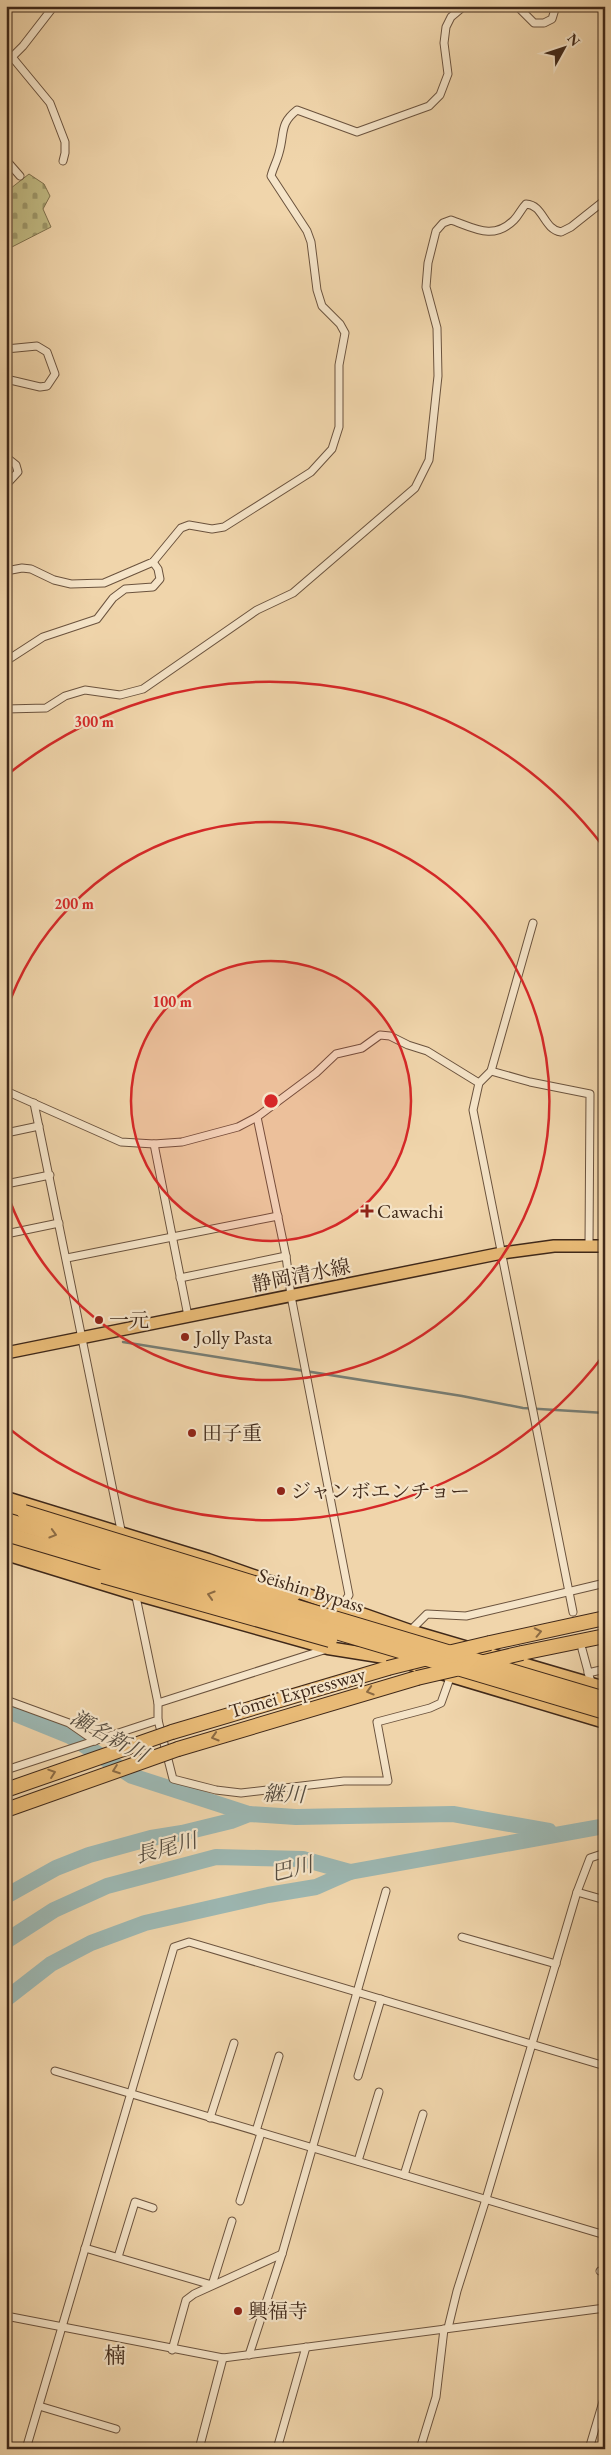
<svg xmlns="http://www.w3.org/2000/svg" width="611" height="2455" font-family="'EB Garamond','Noto Serif JP',serif">
	<defs>
		<pattern id="cemetery-stones" width="16" height="16" patternUnits="userSpaceOnUse" patternTransform="scale(1.25)"><rect width="16" height="16" fill="#c1bb84"/><path d="M2 7V4a2 2 0 0 1 4 0v3zM10 15v-3a2 2 0 0 1 4 0v3z" fill="#9e986b"/></pattern>
	</defs>
	<rect width="100%" height="100%" fill="#f0d5ab"/>
	<filter id="stains"><feTurbulence type="fractalNoise" baseFrequency=".004" numOctaves="4"/><feColorMatrix values="0 0 0 0 .2 0 0 0 0 .09 0 0 0 0 .02 0 0 0 .5 -.17"/></filter>
	<radialGradient id="worn" r=".72"><stop offset=".6" stop-color="#630" stop-opacity="0"/><stop offset="1" stop-color="#630" stop-opacity=".3"/></radialGradient>
	<polygon fill="url(#cemetery-stones)" stroke="#80724e" points="29,174 44,184 50,196 43,209 51,227 6,250 6,192"/>
	<g fill="none" stroke-linecap="round" stroke-linejoin="round">
		<polyline stroke="#777e75" stroke-width="2.5" points="123,1342 462,1396 523,1408 605,1413"/>
		<g stroke="#9cb7b2" stroke-width="16">
			<polyline points="6,1710 70,1736 132,1776 249,1814"/>
			<polyline points="6,1896 56,1868 89,1855 151,1838 182,1833 231,1821 249,1814 296,1817 453,1814 549,1831"/>
			<polyline points="6,1941 54,1910 107,1886 216,1857 303,1859 350,1872"/>
			<polyline points="6,1999 51,1964 91,1943 145,1923 268,1895 316,1887 350,1872 605,1826"/>
		</g>
		<g stroke="#6b533e" stroke-width="9">
			<g id="minor">
				<polyline points="517,6 534,23 544,23 552,19 556,6"/>
				<polyline points="12,57 50,103 65,142 65,153 63,161"/>
				<polyline points="6,63 23,46 54,6"/>
				<polyline points="6,160 20,176"/>
				<polyline points="6,349 37,346 47,352 55,374 47,386 40,387 6,379"/>
				<polyline points="6,457 16,465 18,472 6,485"/>
				<path d="M6 571 22 568 31 569 54 580 71 584 104 583 153 562 181 528 189 525 212 529 224 527 311 472 332 449 339 427V365L345 333 340 324 322 306 317 290 311 242 307 231 271 176C273 168 277 161 279 153 285 133 279 124 297 110L357 132 429 106 440 95 448 74 444 43 446 27 451 17 464 6"/>
				<polyline points="6,661 43,637 97,619 113,598 125,589 153,587 160,579 158,569 153,562"/>
				<path d="M6 709 46 708 65 696 85 690 120 695 143 689 257 610 293 593 415 488 429 460 438 376 437 328 426 287 428 263 436 231 443 223 451 220C474 228 493 241 514 220 519 215 521 209 526 204 544 205 543 229 561 232L571 227 605 200"/>
				<polyline points="533,923 491,1071 479,1083 473,1110 573,1612"/>
				<polyline points="491,1071 530,1082 590,1094 589,1245"/>
				<polyline points="6,1091 121,1142 154,1144 182,1142 238,1127 257,1117 316,1073 336,1054 362,1048 380,1035 390,1036 408,1045 427,1051 479,1083"/>
				<polyline points="34,1103 122,1535"/>
				<polyline points="257,1117 286,1256 291,1296 349,1595 342,1605"/>
				<polyline points="6,1133 39,1126"/>
				<polyline points="154,1144 188,1316"/>
				<polyline points="6,1184 50,1175"/>
				<polyline points="6,1234 59,1223"/>
				<polyline points="67,1258 278,1216"/>
				<polyline points="180,1278 286,1256"/>
				<polyline points="409,1632 427,1614 466,1616 605,1583"/>
				<polyline points="582,1649 592,1686"/>
				<polyline points="588,1673 605,1669"/>
				<polyline points="6,1700 69,1723 95,1741"/>
				<polyline points="158,1703 327,1649"/>
				<polyline points="158,1720 173,1779 216,1790 241,1793 344,1781 388,1781 377,1722 430,1708 441,1703 451,1675"/>
				<polyline points="6,1770 158,1720 158,1703 135,1592"/>
				<polyline points="577,1892 605,1900"/>
				<polyline points="462,1937 556,1964"/>
				<polyline points="55,2071 605,2235"/>
				<polyline points="358,2076 381,1999"/>
				<polyline points="210,2118 234,2043"/>
				<polyline points="256,2131 279,2056"/>
				<polyline points="358,2161 379,2092"/>
				<polyline points="404,2175 423,2114"/>
				<polyline points="240,2201 261,2133"/>
				<polyline points="85,2248 212,2285 232,2221"/>
				<polyline points="118,2257 135,2202 153,2208"/>
				<polyline points="600,2271 605,2273"/>
				<polyline points="605,2293 605,2299"/>
				<polyline points="6,2316 223,2358 605,2308"/>
				<polyline points="448,2328 457,2291 486,2199 577,1892 590,1858 605,1853"/>
				<polyline points="172,2350 186,2300 194,2294 282,2254"/>
				<polyline points="249,2355 282,2254 386,1891"/>
				<polyline points="39,2406 116,2429"/>
				<polyline points="26,2449 174,1947 189,1942 605,2066"/>
				<polyline points="199,2449 223,2358"/>
				<polyline points="277,2449 306,2347"/>
				<polyline points="420,2449 436,2397 444,2329"/>
				<polyline points="589,2449 605,2395"/>
			</g>
		</g>
		<g stroke="#3f2819" stroke-width="14">
			<polyline id="primary" points="6,1353 502,1253 554,1246 605,1246"/>
		</g>
		<g stroke="#3f2819" stroke-width="15">
			<g id="trunk">
				<polyline points="6,1498 208,1560 410,1631 605,1688"/>
				<polyline points="6,1554 136,1594 328,1648 391,1658 605,1722"/>
			</g>
		</g>
		<g stroke="#3f2819" stroke-width="16">
			<g id="motorway">
				<polyline points="6,1507 24,1512"/>
				<polyline points="6,1546 103,1576"/>
				<polyline points="490,1643 605,1618"/>
				<polyline points="522,1653 605,1636"/>
				<polyline points="172,1732 388,1668"/>
				<polyline points="178,1749 417,1678"/>
			</g>
		</g>
		<use href="#minor" stroke="#f5e4c8" stroke-width="7"/>
		<use href="#primary" stroke="#e8ba76" stroke-width="11"/>
		<use href="#trunk" stroke="#e8ba76" stroke-width="12"/>
		<use href="#motorway" stroke="#e8ba76" stroke-width="14"/>
		<g stroke="#3f2819" stroke-width="16" stroke-linecap="butt">
			<g id="motorway-bridge">
				<polyline points="24,1512 293,1595"/>
				<polyline points="6,1520 605,1699"/>
				<polyline points="6,1534 605,1712"/>
				<polyline points="103,1576 330,1640"/>
				<polyline points="452,1652 490,1643"/>
				<polyline points="484,1662 522,1653"/>
				<polyline points="388,1668 424,1659"/>
				<polyline points="417,1678 456,1669"/>
				<polyline points="6,1790 172,1732"/>
				<polyline points="6,1810 178,1749"/>
			</g>
		</g>
		<use href="#motorway-bridge" stroke="#e8ba76" stroke-width="14"/>
	</g>
	<defs><path id="oneway-chevron" d="M-2-3.5L2.5 0L-2 3.5" fill="none" stroke-width="1.6" stroke-linecap="round" stroke-linejoin="round" transform="scale(1.25)"/></defs>
	<g stroke="#8b6a43">
		<use href="#oneway-chevron" transform="translate(53 1534) rotate(16)"/>
		<use href="#oneway-chevron" transform="translate(211 1595) rotate(-163)"/>
		<use href="#oneway-chevron" transform="translate(538 1632) rotate(-12)"/>
		<use href="#oneway-chevron" transform="translate(370 1691) rotate(164)"/>
		<use href="#oneway-chevron" transform="translate(215 1737) rotate(163)"/>
		<use href="#oneway-chevron" transform="translate(116 1770) rotate(160)"/>
		<use href="#oneway-chevron" transform="translate(52 1773) rotate(-19)"/>
	</g>
	<circle cx="271" cy="1101" r="140" fill="#d62828" fill-opacity=".12"/>
	<g fill="none" stroke="#d62828" stroke-width="2.5">
		<circle cx="271" cy="1101" r="140"/>
		<path d="M6 1012A279 279 0 1 1 6 1190"/>
		<path d="M603 1356A419 419 0 0 1 7 1427M7 775A419 419 0 0 1 603 846"/>
	</g>
	<g fill="#8f2418" stroke="#f5e4c8" stroke-width="2">
		<path d="M364.5 1203.5h5v5h5v5h-5v5h-5v-5h-5v-5h5z"/>
		<circle cx="99" cy="1320" r="5"/>
		<circle cx="185" cy="1337" r="5"/>
		<circle cx="192" cy="1433" r="5"/>
		<circle cx="281" cy="1491" r="5"/>
		<circle cx="238" cy="2311" r="5"/>
	</g>
	<g text-anchor="middle" stroke-width="4.5" stroke-linejoin="round" paint-order="stroke">
		<g font-size="20" fill="#3f2819" stroke="#f5e4c8" text-anchor="start">
			<text x="377" y="1218">Cawachi</text>
			<text x="109" y="1327">一元</text>
			<text x="195" y="1344">Jolly Pasta</text>
			<text x="202" y="1440">田子重</text>
			<text x="291" y="1498">ジャンボエンチョー</text>
			<text x="248" y="2318">興福寺</text>
		</g>
		<g font-size="20" fill="#3f2819" stroke="#f5e4c8">
			<text transform="translate(301 1275) rotate(-11)" y="7">静岡清水線</text>
			<text transform="translate(311 1590) rotate(17)" y="7">Seishin Bypass</text>
			<text transform="translate(297 1692) rotate(-16)" y="7">Tomei Expressway</text>
		</g>
		<g font-size="21" font-style="italic" fill="#564c3f" stroke="#f5e4c8">
			<text transform="translate(109 1736) rotate(29)" y="7">瀬名新川</text>
			<text transform="translate(284 1794) rotate(2)" y="7">継川</text>
			<text transform="translate(166 1848) rotate(-15)" y="7">長尾川</text>
			<text transform="translate(292 1869) rotate(-14)" y="7">巴川</text>
		</g>
		<g font-size="22" fill="#3f2819" stroke="#f5e4c8">
			<text x="115" y="2363">楠</text>
		</g>
	</g>
	<circle cx="271" cy="1101" r="8" fill="#d62828" stroke="#f5e4c8" stroke-width="2.5"/>
	<g font-size="15" text-anchor="middle" font-weight="bold" fill="#d62828" stroke="#f5e4c8" stroke-width="4.5" stroke-linejoin="round" paint-order="stroke">
		<text x="94" y="727">300 m</text>
		<text x="74" y="909">200 m</text>
		<text x="172" y="1007">100 m</text>
	</g>
	<rect width="611" height="2455" fill="none" stroke="#f0d5ab" stroke-width="25"/>
	<rect x="8" y="8" width="596" height="2440" fill="none" stroke="#3f2819" stroke-width="2.5"/>
	<rect x="12" y="12" width="586" height="2430" fill="none" stroke="#3f2819"/>
	<g transform="translate(564 48) rotate(50)" stroke="#f5e4c8" stroke-width="4" paint-order="stroke">
	<path d="M0-4L9 19L0 12L-9 19Z" fill="#3f2819"/>
	<text y="-8" font-size="14" font-weight="bold" text-anchor="middle" fill="#3f2819">N</text>
	</g>
	<rect width="100%" height="100%" filter="url(#stains)"/>
	<rect width="100%" height="100%" fill="url(#worn)"/>
</svg>
